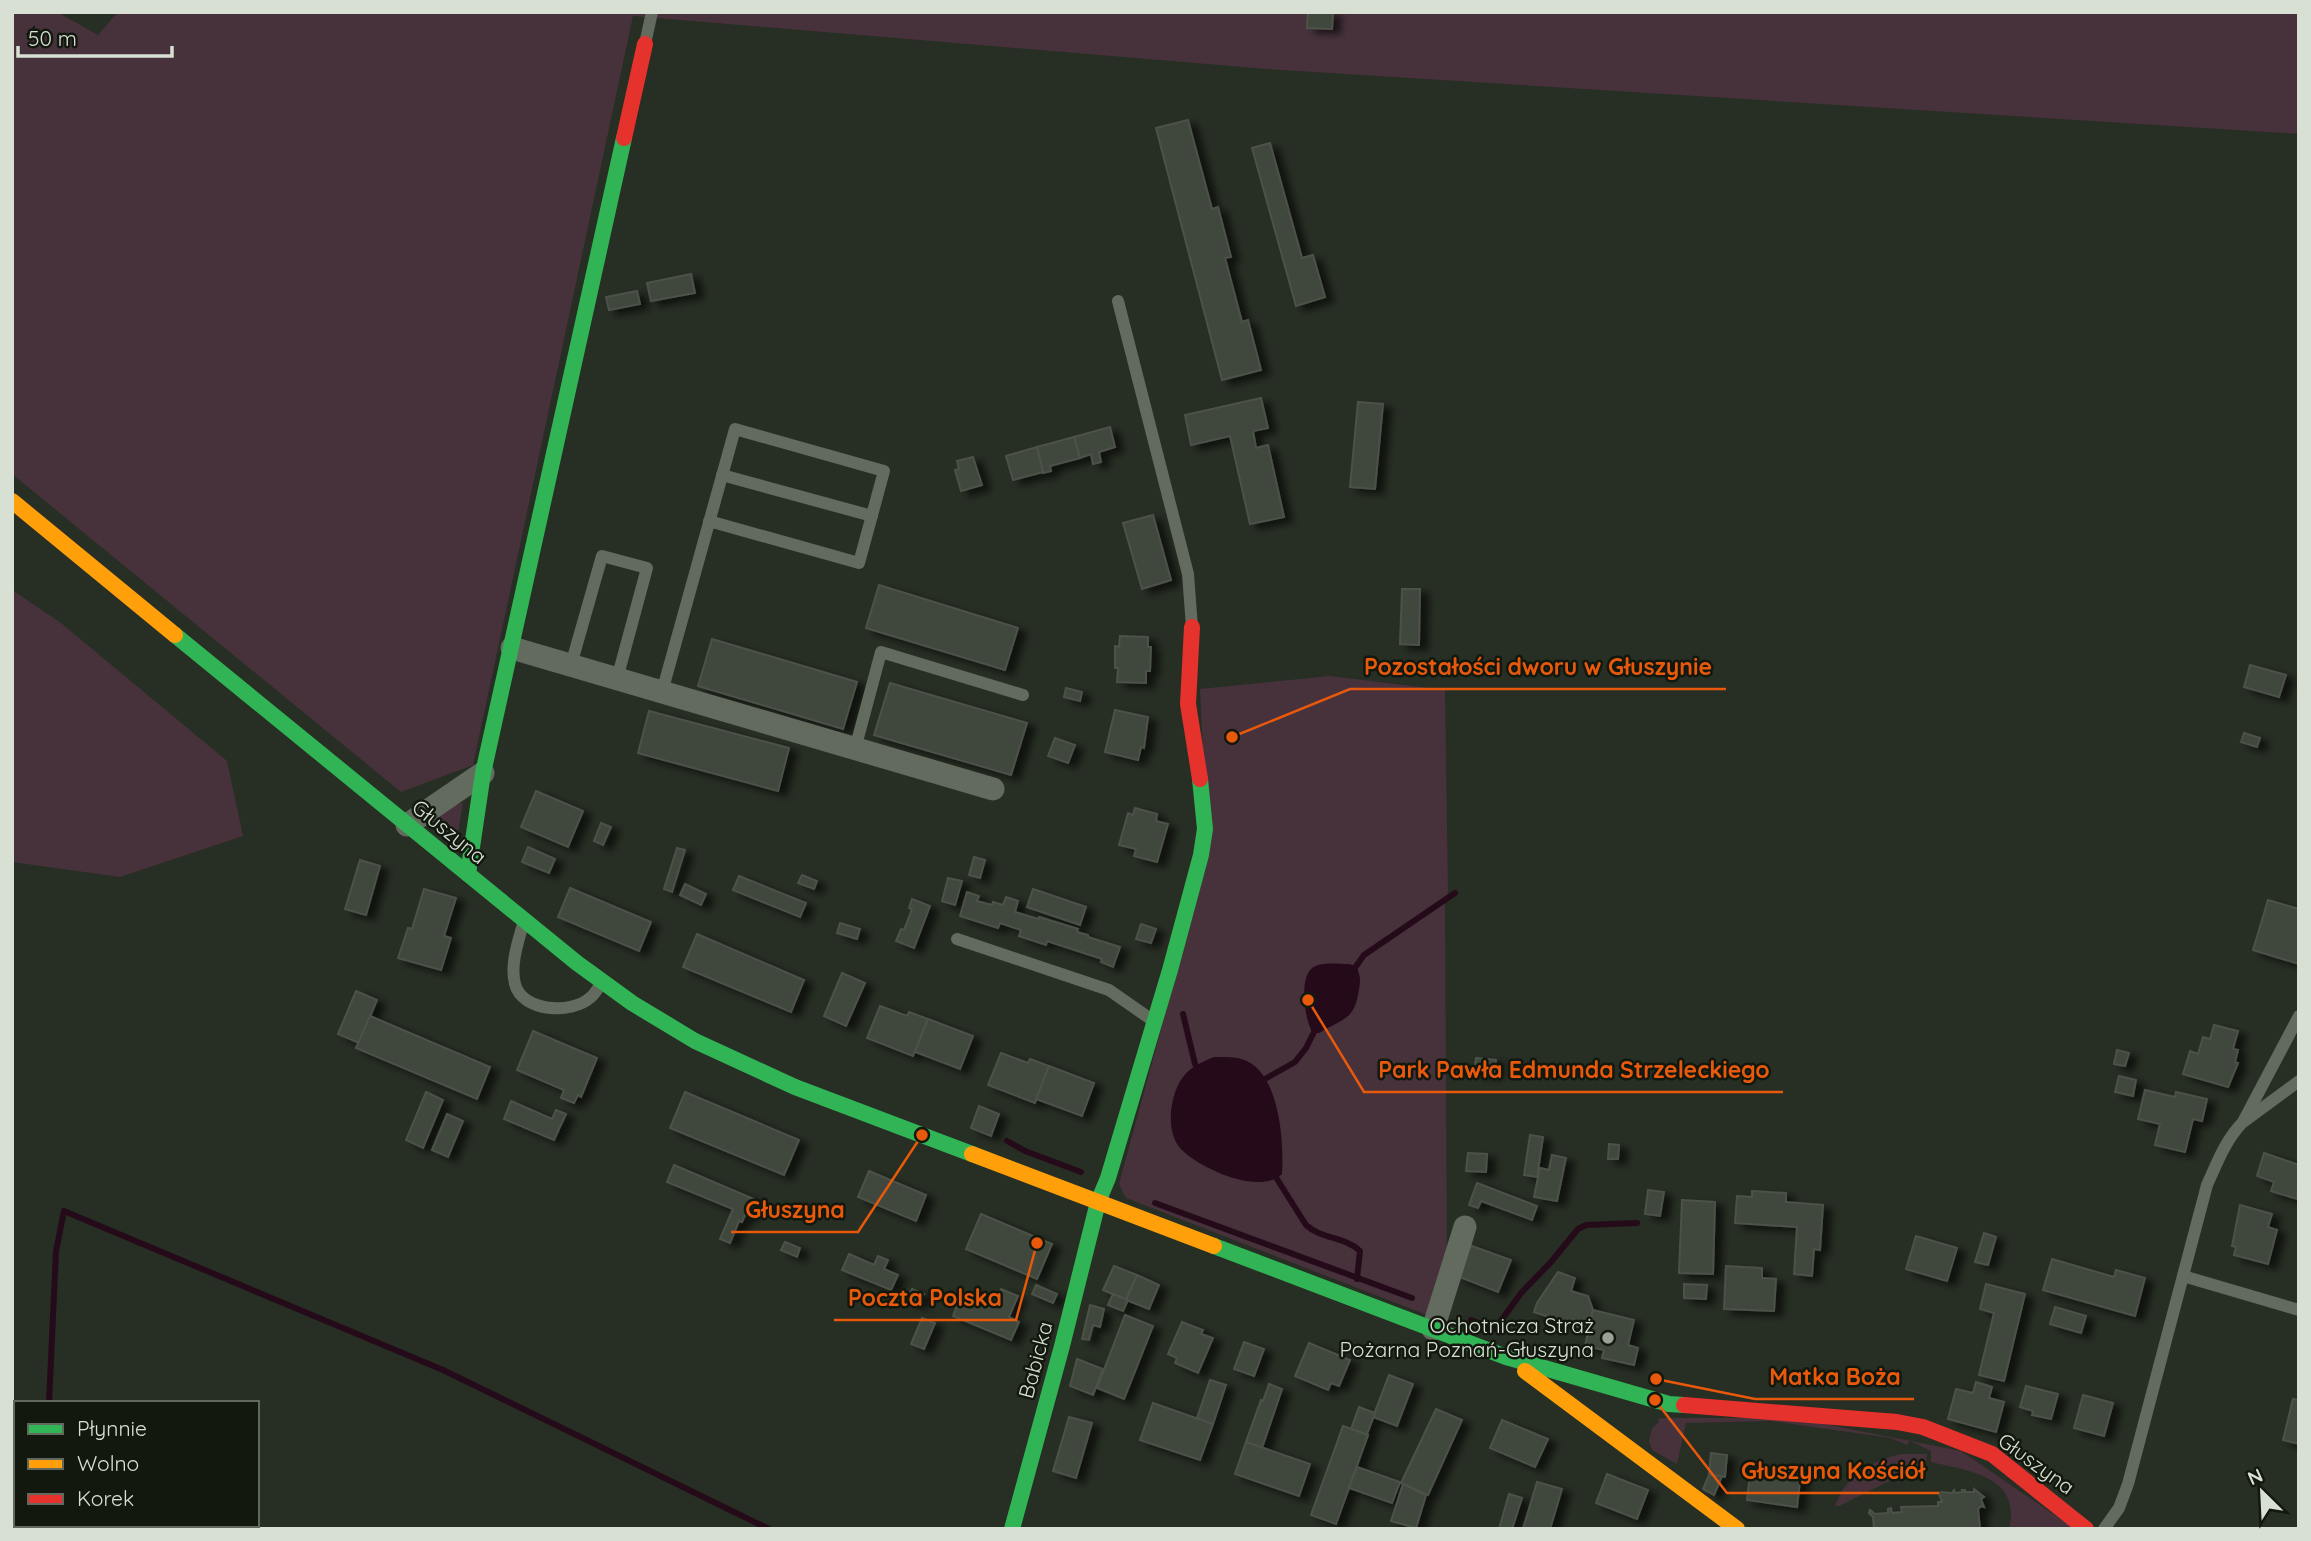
<svg xmlns="http://www.w3.org/2000/svg" width="2311" height="1541" font-family="Quicksand,sans-serif">
	<defs>
		<filter id="shadow"><feDropShadow dx="8" dy="4.5" stdDeviation="3.5" flood-color="#0009"/></filter>
	</defs>
	<rect width="100%" height="100%" fill="#272e23"/>
	<g fill="#47323c">
		<polygon points="12,12 57,12 98,35 118,12 2299,12 2299,134 1267,69 633,16 473,765 401,792 12,474"/>
		<polygon points="12,590 61,623 227,761 243,836 120,877 12,862"/>
		<polygon points="1330,676 1445,690 1448,892 1445,902 1447,1263 1432,1317 1126,1198 1119,1184 1208,857 1200,689"/>
		<polygon points="463,803 456,843 430,819 455,805"/>
		<path d="M1664 1418H1794L1961 1451 2075 1529H2009C2022 1476 1969 1471 1931 1462V1451L1910 1441 1907 1445 1891 1438 1771 1421 1686 1423 1677 1464 1652 1450 1649 1441 1652 1428 1659 1422 1658 1419Z"/>
		<path d="M1901 1454H1927L1926 1463 1839 1506H1835C1846 1475 1871 1461 1901 1454Z"/>
	</g>
	<g fill="#250b1a">
		<path d="M1349 964 1356 966C1360 974 1361 980 1359 989 1355 1020 1344 1018 1319 1033H1313C1305 1022 1299 980 1311 969 1319 961 1338 964 1349 964Z"/>
		<path d="M1214 1057C1227 1057 1241 1056 1252 1064 1280 1083 1284 1144 1282 1174 1260 1196 1198 1168 1180 1148 1165 1131 1170 1094 1183 1077 1191 1066 1202 1062 1214 1057Z"/>
	</g>
	<g fill="none" stroke-linecap="round" stroke-linejoin="round">
		<g stroke="#250b1a" stroke-width="6">
			<polyline points="1352,972 1364,955 1455,893"/>
			<polyline points="1183,1014 1195,1064"/>
			<polyline points="1265,1079 1295,1062 1306,1048 1316,1028"/>
			<polyline points="1007,1141 1025,1151 1081,1172"/>
			<path d="M1277 1179 1306 1225C1321 1239 1346 1237 1360 1251L1357 1279"/>
			<polyline points="1155,1203 1412,1298"/>
			<polyline points="1471,1320 1495,1329 1521,1293 1551,1262 1578,1229 1586,1225 1637,1223"/>
			<polyline points="49,1403 56,1251 64,1211 443,1370 769,1529"/>
			<polyline points="44,1529 44,1525"/>
		</g>
	</g>
	<g fill="#40463c" stroke="#4c5248" stroke-width="2" filter="url(#shadow)">
		<polygon points="1308,12 1333,12 1332,29 1307,28"/>
		<polygon points="1188,120 1212,209 1218,207 1231,257 1225,258 1242,322 1248,320 1261,370 1222,380 1156,128"/>
		<polygon points="1270,143 1302,258 1313,255 1325,297 1296,306 1252,148"/>
		<polygon points="691,274 695,293 651,301 647,283"/>
		<polygon points="637,291 640,304 609,310 606,297"/>
		<polygon points="1261,398 1268,428 1253,431 1256,448 1268,445 1284,517 1250,524 1230,436 1191,445 1185,415"/>
		<polygon points="1358,402 1383,404 1375,489 1350,487"/>
		<polygon points="1110,427 1115,447 1099,452 1101,462 1093,464 1091,454 1080,458 1074,437"/>
		<polygon points="1074,437 1080,458 1050,466 1051,471 1043,473 1037,447"/>
		<polygon points="1037,447 1043,472 1013,480 1006,456"/>
		<polygon points="973,457 982,485 961,491 955,470 959,469 957,461"/>
		<polygon points="1153,515 1171,580 1142,589 1123,523"/>
		<polygon points="879,585 1018,628 1005,670 866,628"/>
		<polygon points="1402,589 1420,589 1419,645 1400,644"/>
		<polygon points="1120,636 1148,637 1148,647 1151,647 1150,671 1146,671 1146,683 1117,682 1118,668 1115,668 1115,646 1119,647"/>
		<polygon points="712,639 857,682 843,729 698,686"/>
		<polygon points="2250,665 2286,675 2279,697 2244,687"/>
		<polygon points="890,683 1027,723 1011,775 874,735"/>
		<polygon points="1066,688 1082,692 1080,701 1064,697"/>
		<polygon points="1115,710 1148,717 1144,748 1141,747 1138,760 1105,752"/>
		<polygon points="649,711 789,748 778,791 638,753"/>
		<polygon points="2244,733 2260,738 2257,747 2241,742"/>
		<polygon points="1055,738 1075,745 1068,763 1048,756"/>
		<polygon points="536,791 583,811 568,847 521,827"/>
		<polygon points="1135,808 1157,814 1156,821 1168,824 1157,862 1134,856 1136,849 1119,845 1128,813 1133,815"/>
		<polygon points="601,823 611,827 603,845 594,841"/>
		<polygon points="528,847 555,859 549,873 522,862"/>
		<polygon points="677,848 685,850 672,892 664,889"/>
		<polygon points="974,857 985,860 980,878 969,875"/>
		<polygon points="360,860 380,866 366,915 345,909"/>
		<polygon points="802,875 817,881 814,889 798,883"/>
		<polygon points="739,876 806,903 800,917 733,890"/>
		<polygon points="948,878 962,881 955,905 942,901"/>
		<polygon points="685,884 706,894 701,905 680,895"/>
		<polygon points="570,888 651,922 639,951 558,917"/>
		<polygon points="424,889 456,898 444,936 451,938 441,970 398,958 408,928 412,929"/>
		<polygon points="1033,889 1086,907 1080,925 1027,907"/>
		<polygon points="967,892 979,896 977,901 992,905 993,902 1003,905 1006,897 1018,901 1015,912 1038,919 1039,917 1078,929 1077,932 1088,935 1088,937 1120,947 1113,967 1101,962 1102,959 1047,941 1046,945 1019,936 1021,930 1000,923 998,928 960,916"/>
		<polygon points="912,899 930,906 914,948 896,941 901,929 904,930 912,909 909,908"/>
		<polygon points="2268,900 2299,909 2299,964 2253,950"/>
		<polygon points="840,923 860,929 857,939 837,933"/>
		<polygon points="1141,924 1156,929 1151,943 1136,939"/>
		<polygon points="697,934 804,980 791,1012 683,967"/>
		<polygon points="842,973 865,983 846,1026 824,1016"/>
		<polygon points="356,991 377,1000 359,1043 338,1034"/>
		<polygon points="880,1006 907,1016 909,1012 928,1019 913,1056 867,1038"/>
		<polygon points="370,1016 490,1067 477,1099 356,1048"/>
		<polygon points="928,1019 973,1036 960,1069 915,1052"/>
		<polygon points="2214,1025 2238,1031 2233,1049 2238,1050 2235,1062 2238,1063 2228,1087 2183,1074 2190,1051 2198,1054 2203,1037 2210,1039"/>
		<polygon points="533,1031 597,1058 581,1097 578,1095 574,1103 561,1098 564,1090 517,1070"/>
		<polygon points="2117,1050 2129,1053 2125,1066 2114,1064"/>
		<polygon points="1001,1053 1028,1063 1030,1059 1049,1066 1035,1103 988,1085"/>
		<polygon points="1476,1058 1496,1060 1494,1074 1474,1072"/>
		<polygon points="1049,1066 1094,1083 1082,1116 1036,1099"/>
		<polygon points="2119,1076 2136,1080 2133,1096 2115,1092"/>
		<polygon points="2145,1090 2175,1097 2176,1092 2207,1099 2202,1121 2193,1119 2185,1152 2155,1145 2160,1124 2138,1119"/>
		<polygon points="426,1092 443,1100 423,1148 406,1140"/>
		<polygon points="685,1092 799,1140 784,1175 670,1128"/>
		<polygon points="511,1101 552,1119 556,1110 566,1114 554,1140 504,1119"/>
		<polygon points="979,1106 999,1114 991,1136 971,1128"/>
		<polygon points="447,1114 463,1121 448,1157 432,1150"/>
		<polygon points="1530,1135 1543,1137 1537,1177 1524,1175"/>
		<polygon points="1609,1144 1619,1145 1618,1159 1608,1159"/>
		<polygon points="1468,1153 1487,1154 1486,1172 1466,1171"/>
		<polygon points="2264,1153 2299,1165 2297,1199 2271,1191 2274,1182 2257,1176"/>
		<polygon points="1552,1155 1566,1158 1557,1201 1534,1197 1540,1168 1549,1170"/>
		<polygon points="674,1165 756,1200 749,1216 745,1215 742,1222 739,1221 730,1243 720,1239 733,1209 667,1182"/>
		<polygon points="869,1171 926,1195 916,1221 858,1197"/>
		<polygon points="1477,1183 1537,1206 1532,1220 1481,1201 1478,1208 1469,1205"/>
		<polygon points="1648,1190 1664,1192 1660,1216 1645,1214"/>
		<polygon points="1752,1191 1786,1193 1786,1202 1823,1205 1820,1250 1814,1249 1812,1276 1794,1274 1797,1227 1735,1223 1737,1196 1752,1197"/>
		<polygon points="1682,1200 1715,1202 1713,1274 1679,1273"/>
		<polygon points="2240,1205 2272,1214 2268,1227 2277,1230 2268,1264 2234,1255 2236,1247 2232,1246"/>
		<polygon points="981,1214 1052,1244 1037,1279 966,1249"/>
		<polygon points="1984,1233 1996,1237 1988,1265 1975,1262"/>
		<polygon points="1916,1236 1957,1248 1947,1281 1906,1269"/>
		<polygon points="785,1242 800,1248 797,1257 781,1250"/>
		<polygon points="1469,1245 1511,1260 1498,1292 1457,1276"/>
		<polygon points="849,1254 874,1265 878,1256 888,1260 884,1269 898,1275 891,1290 842,1270"/>
		<polygon points="2052,1259 2114,1277 2116,1270 2145,1278 2135,1316 2043,1290"/>
		<polygon points="1114,1266 1137,1275 1126,1300 1103,1290"/>
		<polygon points="1726,1266 1762,1268 1762,1278 1776,1279 1774,1311 1724,1309"/>
		<polygon points="1558,1272 1575,1278 1571,1291 1588,1296 1593,1310 1588,1330 1534,1312 1537,1303"/>
		<polygon points="1137,1275 1159,1285 1149,1309 1126,1300"/>
		<polygon points="1684,1284 1707,1285 1706,1299 1684,1298"/>
		<polygon points="1986,1284 2025,1294 2004,1381 1979,1375 1994,1313 1980,1309"/>
		<polygon points="1036,1285 1057,1294 1053,1303 1032,1294"/>
		<polygon points="912,1289 924,1294 919,1305 907,1300"/>
		<polygon points="1001,1289 1018,1296 1009,1317 1019,1322 1011,1340 953,1316 961,1295 993,1308"/>
		<polygon points="1113,1294 1128,1300 1123,1311 1108,1305"/>
		<polygon points="1090,1305 1104,1309 1100,1327 1093,1325 1089,1340 1082,1339"/>
		<polygon points="2055,1307 2086,1316 2081,1333 2050,1324"/>
		<polygon points="1593,1310 1634,1320 1628,1345 1638,1348 1634,1365 1602,1358 1604,1350 1585,1346"/>
		<polygon points="1125,1315 1153,1326 1124,1399 1097,1388"/>
		<polygon points="922,1318 935,1323 924,1349 911,1344"/>
		<polygon points="1182,1322 1203,1330 1201,1334 1213,1338 1198,1373 1175,1363 1177,1358 1168,1354"/>
		<polygon points="1244,1342 1264,1349 1254,1376 1234,1369"/>
		<polygon points="1309,1343 1350,1360 1339,1386 1331,1383 1328,1390 1295,1376"/>
		<polygon points="1077,1359 1103,1369 1093,1395 1070,1386"/>
		<polygon points="1389,1375 1413,1384 1397,1426 1373,1417"/>
		<polygon points="1210,1380 1226,1385 1213,1424 1197,1418"/>
		<polygon points="1976,1382 1992,1387 1989,1398 2004,1402 1996,1432 1948,1419 1956,1389 1973,1393"/>
		<polygon points="1269,1384 1282,1389 1262,1448 1246,1442 1261,1400 1263,1401"/>
		<polygon points="2026,1386 2058,1394 2051,1419 2032,1415 2033,1411 2020,1407"/>
		<polygon points="2083,1395 2113,1403 2104,1436 2074,1428"/>
		<polygon points="2293,1399 2299,1400 2299,1444 2283,1440"/>
		<polygon points="1153,1403 1213,1424 1200,1460 1140,1440"/>
		<polygon points="1359,1407 1375,1413 1367,1434 1351,1429"/>
		<polygon points="1436,1409 1462,1420 1428,1495 1401,1483"/>
		<polygon points="1069,1417 1092,1423 1076,1478 1053,1471"/>
		<polygon points="1502,1420 1548,1439 1535,1467 1490,1448"/>
		<polygon points="1343,1426 1368,1435 1336,1524 1311,1515"/>
		<polygon points="1246,1442 1310,1464 1299,1496 1235,1474"/>
		<polygon points="1711,1453 1727,1455 1725,1477 1709,1475"/>
		<polygon points="1751,1466 1801,1472 1797,1507 1747,1500"/>
		<polygon points="1357,1467 1400,1482 1392,1503 1349,1488"/>
		<polygon points="1607,1474 1648,1490 1637,1519 1596,1503"/>
		<polygon points="1709,1475 1722,1476 1714,1495 1703,1489"/>
		<polygon points="1537,1482 1562,1489 1550,1529 1523,1529"/>
		<polygon points="1403,1484 1426,1495 1416,1528 1391,1521"/>
		<polygon points="1974,1489 1984,1497 1981,1499 1984,1507 1981,1506 1978,1509 1980,1529 1874,1529 1873,1517 1869,1513 1870,1510 1875,1514 1888,1513 1888,1509 1891,1508 1892,1513 1902,1512 1901,1507 1938,1506 1938,1502 1942,1502 1939,1494 1941,1492 1952,1493 1954,1490 1955,1493 1963,1492 1962,1490 1965,1490 1965,1492 1974,1492"/>
		<polygon points="1509,1494 1522,1498 1512,1529 1499,1529"/>
	</g>
	<g fill="none" stroke-linecap="round" stroke-linejoin="round">
		<g stroke="#636a5e" stroke-width="12">
			<polyline points="645,44 652,12"/>
			<polyline points="1118,301 1188,574 1192,627"/>
			<polyline points="722,475 872,516"/>
			<polyline points="571,665 602,556 647,568 617,679"/>
			<polyline points="662,692 735,429 884,471 859,563 709,521"/>
			<polyline points="855,749 881,652 1023,695"/>
			<path d="M523 924C518 942 510 965 515 984 522 1012 572 1015 591 997 595 994 598 988 601 984"/>
			<polyline points="957,939 1109,990 1152,1020"/>
			<polyline points="2244,1120 2299,1016"/>
			<polyline points="2183,1276 2299,1310"/>
			<path d="M2104 1529 2119 1508 2128 1484 2207 1185C2217 1163 2225 1141 2242 1123L2299 1081"/>
		</g>
		<g stroke="#636a5e" stroke-width="23">
			<polyline points="512,648 993,789"/>
			<polyline points="407,825 483,773"/>
			<polyline points="1433,1329 1465,1227"/>
		</g>
		<g stroke="#30b455" stroke-width="16">
			<polyline points="175,635 577,963 632,1003 695,1041 795,1087 972,1154"/>
			<polyline points="468,874 483,773 624,138"/>
			<polyline points="1214,1246 1506,1357 1669,1404 1684,1405"/>
			<polyline points="1012,1529 1062,1346 1098,1202 1108,1178 1170,970 1201,855 1205,829 1200,779"/>
		</g>
		<g stroke="#ff9f0a" stroke-width="16">
			<polyline points="12,501 175,635"/>
			<polyline points="972,1154 1214,1246"/>
			<polyline points="1525,1371 1737,1529"/>
		</g>
		<g stroke="#e5322d" stroke-width="16">
			<polyline points="624,138 645,44"/>
			<polyline points="1192,627 1188,704 1200,779"/>
			<polyline points="1684,1405 1897,1422 1923,1427 1992,1454 2086,1529"/>
		</g>
	</g>
	<circle fill="#99a295" stroke="#13180f" stroke-width="2.5" cx="1608" cy="1338" r="7"/>
	<g text-anchor="middle" stroke-width="5" stroke-linejoin="round" paint-order="stroke">
		<g font-size="21" fill="#d7e0d2" stroke="#13180f">
			<text transform="translate(449 832) rotate(39)" y="7">Głuszyna</text>
			<text transform="translate(1036 1360) rotate(-75)" y="7">Babicka</text>
			<text transform="translate(2036 1464) rotate(36)" y="7">Głuszyna</text>
		</g>
		<g font-size="21" fill="#d7e0d2" stroke="#13180f" text-anchor="end">
			<text x="1594" y="1333">Ochotnicza Straż<tspan x="1594" dy="24">Pożarna Poznań-Głuszyna</tspan></text>
		</g>
	</g>
	<path fill="none" stroke="#e8590c" stroke-width="2.5" d="M1232 737L1350 689H1726M1308 1000L1364 1092H1783M922 1135L858 1232H731M1037 1243L1016 1320H834M1656 1379L1755 1399H1914M1655 1400L1727 1493H1939"/>
	<g fill="#e8590c" stroke="#13180f" stroke-width="2.5">
		<circle cx="1232" cy="737" r="7"/>
		<circle cx="1308" cy="1000" r="7"/>
		<circle cx="922" cy="1135" r="7"/>
		<circle cx="1037" cy="1243" r="7"/>
		<circle cx="1656" cy="1379" r="7"/>
		<circle cx="1655" cy="1400" r="7"/>
	</g>
	<g font-size="23" text-anchor="middle" font-weight="bold" fill="#e8590c" stroke="#13180f" stroke-width="5" stroke-linejoin="round" paint-order="stroke">
		<text x="1538" y="675">Pozostałości dworu w Głuszynie</text>
		<text x="1574" y="1078">Park Pawła Edmunda Strzeleckiego</text>
		<text x="795" y="1218">Głuszyna</text>
		<text x="925" y="1306">Poczta Polska</text>
		<text x="1835" y="1385">Matka Boża</text>
		<text x="1833" y="1479">Głuszyna Kościół</text>
	</g>
	<rect width="2311" height="1541" fill="none" stroke="#d7e0d2" stroke-width="28"/>
	<rect x="14" y="1401" width="245" height="126" fill="#13180f" stroke="#61685d" stroke-width="2"/>
	<rect x="28" y="1424" width="35" height="10" fill="#30b455" stroke="#61685d" stroke-width="2"/>
	<text x="77" y="1436" font-size="21" fill="#d7e0d2">Płynnie</text>
	<rect x="28" y="1459" width="35" height="10" fill="#ff9f0a" stroke="#61685d" stroke-width="2"/>
	<text x="77" y="1471" font-size="21" fill="#d7e0d2">Wolno</text>
	<rect x="28" y="1494" width="35" height="10" fill="#e5322d" stroke="#61685d" stroke-width="2"/>
	<text x="77" y="1506" font-size="21" fill="#d7e0d2">Korek</text>
	<g transform="translate(2262 1492) rotate(336)" stroke="#13180f" stroke-width="5" paint-order="stroke">
	<path d="M0-5L12 26L0 18L-12 26Z" fill="#d7e0d2"/>
	<text y="-10" font-size="19" font-weight="bold" text-anchor="middle" fill="#d7e0d2">N</text>
	</g>
	<path d="M18 46v10h154v-10" fill="none" stroke="#d7e0d2" stroke-width="3.5"/>
	<text x="28" y="46" font-size="21" fill="#d7e0d2" stroke="#13180f" stroke-width="5" paint-order="stroke">50 m</text>
</svg>
